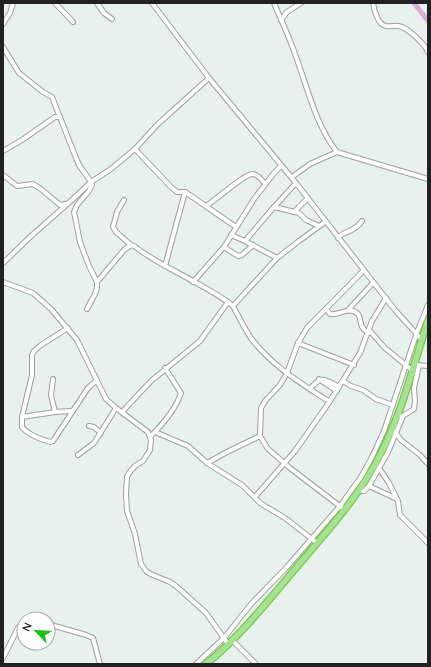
<svg xmlns="http://www.w3.org/2000/svg" width="431" height="667" font-family="Quicksand,sans-serif">
	<rect width="100%" height="100%" fill="#e9f1ee"/>
	<g fill="none" stroke-linecap="round" stroke-linejoin="round">
		<polyline stroke="#daaed2" stroke-width="5" points="414,3 428,21"/>
		<g stroke="#9e9e9e" stroke-width="6">
			<g id="minor">
				<polyline points="55,3 73,22"/>
				<polyline points="97,3 104,13 112,19"/>
				<polyline points="152,3 209,78 296,183 395,310 422,340"/>
				<path d="M274 3C281 20 289 36 295 54 307 86 316 126 337 152L428 179"/>
				<path d="M373 3C374 10 378 25 386 26 391 27 395 25 399 26 408 28 425 44 428 52"/>
				<polyline points="281,20 287,12 301,3"/>
				<polyline points="3,24 10,13 13,3"/>
				<polyline points="3,47 19,73 43,92 52,97 76,158 79,165 91,182 92,185 89,191 77,205 74,212 80,242 89,266 97,282 97,288 95,294 87,309"/>
				<polyline points="135,149 171,187 177,192 185,192 194,198 236,227"/>
				<polyline points="3,151 22,140 55,117 60,117"/>
				<polyline points="3,175 17,186 33,184 41,189 60,205 65,204"/>
				<polyline points="292,177 310,164 337,152"/>
				<polyline points="124,200 117,212 113,227 116,232 131,245"/>
				<path d="M206 206C215 201 245 173 253 174 259 175 262 180 265 184"/>
				<polyline points="274,207 299,213 306,220 319,226"/>
				<polyline points="294,212 308,198"/>
				<polyline points="231,235 245,241 277,258"/>
				<path d="M338 238C344 230 353 234 362 221"/>
				<polyline points="245,241 274,207 296,183"/>
				<polyline points="224,247 238,256 242,255 253,245"/>
				<polyline points="3,263 30,237 73,199 91,182 111,169 135,149 158,124 209,78"/>
				<polyline points="165,266 185,192"/>
				<polyline points="3,282 33,293 51,309 77,340 106,399 116,408 148,432 151,440 150,450 143,461 135,466 129,473 127,477 126,494 127,511 135,534 141,564 147,572 153,575 170,582 176,586 195,603 206,613 228,644"/>
				<path d="M97 282 124 250 131 245 134 246C152 260 173 270 193 281 207 289 221 296 233 306 239 317 244 328 251 338 270 364 299 382 325 399L330 401 360 353 372 321 386 298"/>
				<polyline points="193,282 224,247 254,199 274,173 281,166"/>
				<polyline points="233,306 277,258 299,241 325,222"/>
				<path d="M326 309 330 314C339 316 350 305 358 314 363 321 357 325 368 333"/>
				<polyline points="348,310 373,283"/>
				<path d="M68 328 41 345 34 351 32 355V375L22 417V427C28 435 40 439 50 442L53 441 88 388 97 380"/>
				<polyline points="369,330 385,348 413,371"/>
				<polyline points="298,343 354,365"/>
				<polyline points="416,365 428,366"/>
				<polyline points="53,379 51,395 55,412"/>
				<polyline points="319,379 337,391"/>
				<polyline points="343,381 351,386 363,390 376,399 393,405"/>
				<path d="M310 389C321 375 325 379 339 387"/>
				<polyline points="122,412 151,381 200,341 228,302"/>
				<polyline points="22,417 55,412 72,411"/>
				<polyline points="401,417 414,409 415,401 414,388 419,365"/>
				<polyline points="89,426 94,427 101,433"/>
				<polyline points="155,432 188,446 207,463 242,485 260,503 285,518 317,543"/>
				<polyline points="395,432 401,440 420,455 428,464"/>
				<path d="M150 437C162 425 176 409 181 393L165 368"/>
				<polyline points="78,455 94,443 116,408"/>
				<polyline points="207,463 227,452 260,436"/>
				<polyline points="379,468 389,483 398,501 400,515 428,543"/>
				<polyline points="369,486 397,499"/>
				<polyline points="359,490 364,491 369,486 388,452 403,416"/>
				<polyline points="255,497 295,451 330,401"/>
				<polyline points="341,507 290,468 268,449 260,436 261,408 265,401 280,385 287,373 298,343 307,328 363,271"/>
				<polyline points="48,624 86,635 93,638 100,664"/>
				<polyline points="233,641 256,664"/>
				<polyline points="3,658 18,628 24,622"/>
				<polyline points="196,664 224,638 251,604 286,568 340,506 361,477 372,457 384,431 416,335 428,305"/>
			</g>
		</g>
		<g stroke="#70cd38" stroke-width="8">
			<path id="highway" d="M206 664C241 636 272 596 301 562 329 529 359 496 379 457 402 414 413 366 428 320"/>
		</g>
		<use href="#minor" stroke="#fff" stroke-width="4"/>
		<use href="#highway" stroke="#a8e098" stroke-width="5.5"/>
	</g>
	<rect width="431" height="667" fill="none" stroke="#212121" stroke-width="8"/>
	<g transform="translate(36 631) rotate(295)"><circle r="19" fill="#ffffff" stroke="#a6a6a6"/>
	<path d="M0-3L7 15L0 10L-7 15Z" fill="#18c112"/>
	<text y="-6" font-size="11" font-weight="bold" text-anchor="middle" fill="#212121">N</text>
	</g>
</svg>
